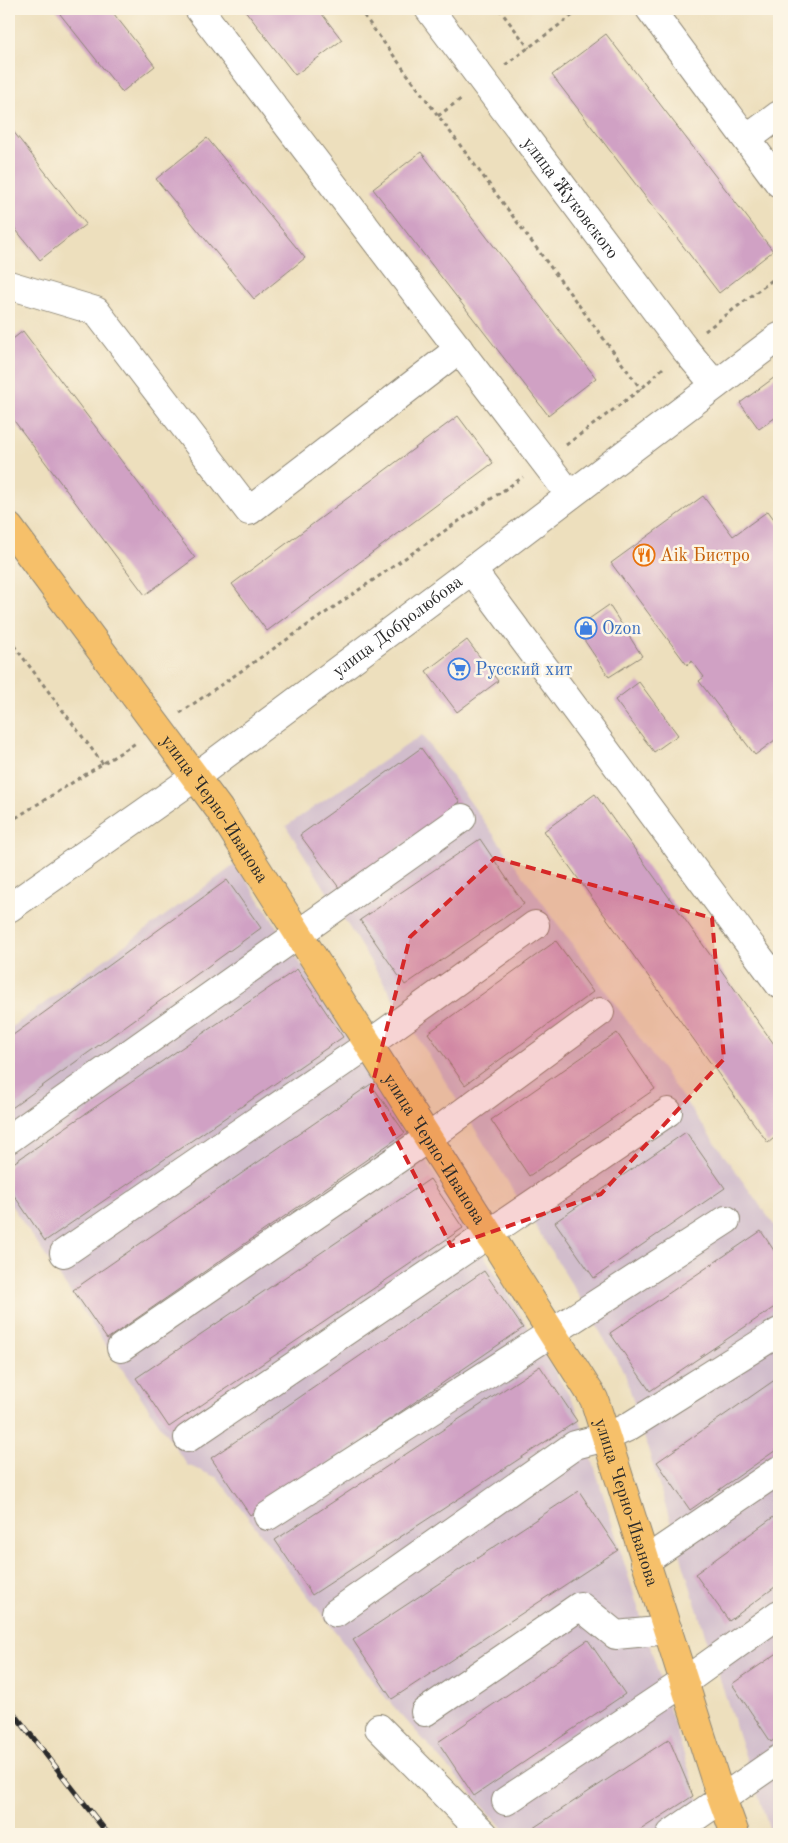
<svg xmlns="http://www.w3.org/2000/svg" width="788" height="1843" font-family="'Old Standard TT',serif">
	<rect width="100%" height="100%" fill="#fcf5e5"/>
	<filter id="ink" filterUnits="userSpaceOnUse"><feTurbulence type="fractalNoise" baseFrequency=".02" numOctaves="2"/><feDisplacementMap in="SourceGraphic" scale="10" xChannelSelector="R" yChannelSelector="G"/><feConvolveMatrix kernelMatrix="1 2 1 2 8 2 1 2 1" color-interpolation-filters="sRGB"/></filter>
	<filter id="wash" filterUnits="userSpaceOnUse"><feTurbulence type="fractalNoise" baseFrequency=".0096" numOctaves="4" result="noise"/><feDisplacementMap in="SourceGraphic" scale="20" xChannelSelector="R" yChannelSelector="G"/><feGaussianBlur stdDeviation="1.12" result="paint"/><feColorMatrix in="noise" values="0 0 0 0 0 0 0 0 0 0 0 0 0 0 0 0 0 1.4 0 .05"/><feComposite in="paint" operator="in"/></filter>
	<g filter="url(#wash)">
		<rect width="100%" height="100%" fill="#eddfbd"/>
		<g fill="#d1bdcc">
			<polygon points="422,735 779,1232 779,1834 771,1834 703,1628 625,1374 574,1288 286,826"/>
			<polygon points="236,864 395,1109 576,1407 675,1727 710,1834 508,1834 386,1698 218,1478 187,1465 9,1202 9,1029"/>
		</g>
		<g id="blocks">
			<g fill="#d0a1c4">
				<polygon points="56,9 110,9 155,66 122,92"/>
				<polygon points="244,9 318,9 342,40 295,75"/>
				<polygon points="606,34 773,251 719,293 552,75"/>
				<polygon points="9,126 86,224 40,260 9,221"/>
				<polygon points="207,138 305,258 254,299 156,179"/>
				<polygon points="421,152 596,378 548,415 373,189"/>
				<polygon points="23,331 195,558 145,595 9,414 9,342"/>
				<polygon points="779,374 779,415 759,429 740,403"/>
				<polygon points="458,416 493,463 267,631 232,584"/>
				<polygon points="703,496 733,536 768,511 779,526 779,737 755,755 699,681 704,677 692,661 687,665 611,563"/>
				<polygon points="609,605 642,656 609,677 576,628"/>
				<polygon points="467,640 498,681 457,712 426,671"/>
				<polygon points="639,682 678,735 654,752 615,700"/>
				<polygon points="421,748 460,802 340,889 300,835"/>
				<polygon points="595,794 779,1051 779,1134 768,1143 544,831"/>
				<polygon points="480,839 524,904 405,985 360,920"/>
				<polygon points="227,880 261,928 9,1110 9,1038"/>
				<polygon points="556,941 593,992 465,1085 428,1033"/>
				<polygon points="297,969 343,1037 45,1241 9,1188 9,1166"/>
				<polygon points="617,1033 655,1089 529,1176 491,1120"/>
				<polygon points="371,1084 405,1133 107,1339 73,1290"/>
				<polygon points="686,1132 725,1188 594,1278 555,1222"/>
				<polygon points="430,1179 463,1228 169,1427 136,1378"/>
				<polygon points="761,1231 779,1258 779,1304 650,1391 610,1333"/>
				<polygon points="484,1271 523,1328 250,1515 211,1458"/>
				<polygon points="540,1366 577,1421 312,1595 275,1540"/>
				<polygon points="779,1377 779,1448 690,1510 657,1462"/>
				<polygon points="579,1491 618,1550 392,1699 353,1640"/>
				<polygon points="779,1513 779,1584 729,1621 695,1574"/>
				<polygon points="588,1640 625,1694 474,1796 438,1742"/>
				<polygon points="779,1652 779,1736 771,1742 732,1684"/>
				<polygon points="669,1739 693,1796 634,1834 524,1834"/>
			</g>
		</g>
	</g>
	<g filter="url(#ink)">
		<use href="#blocks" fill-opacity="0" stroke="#8c8574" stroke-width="1"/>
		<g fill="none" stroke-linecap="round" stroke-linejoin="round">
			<g stroke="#8c8574" stroke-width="30">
				<g id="minor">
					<polyline points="199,9 570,495"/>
					<path id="s1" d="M429 9 684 348 715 385"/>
					<polyline points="650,9 779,183"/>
					<polyline points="747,139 779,115"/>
					<polyline points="9,285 96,311 249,511 459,349"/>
					<polyline points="472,570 779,984"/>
					<path id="s2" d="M9 908 195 777 472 570 779 337"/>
					<polyline points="9,1139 462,818"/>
					<polyline points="64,1253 369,1044 535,925"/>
					<polyline points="121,1348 428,1138 600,1012"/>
					<polyline points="188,1438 668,1112"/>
					<polyline points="268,1516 726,1220"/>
					<polyline points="645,1561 779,1470"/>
					<polyline points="336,1613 575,1445 606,1437 628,1427 779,1332"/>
					<polyline points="425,1712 580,1606 616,1635 668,1630"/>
					<polyline points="379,1728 484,1834"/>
					<polyline points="506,1801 684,1682 779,1614"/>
					<polyline points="671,1834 779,1759"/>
				</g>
			</g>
			<g stroke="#8c8574" stroke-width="30">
				<g id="major">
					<path id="s3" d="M9 527 219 809 594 1399 715 1779 735 1834"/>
				</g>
			</g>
			<g stroke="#8c8574" stroke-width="3" stroke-dasharray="4 4" stroke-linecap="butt">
				<polyline points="359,9 641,389"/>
				<polyline points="499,9 529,48"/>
				<polyline points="505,65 581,9"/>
				<polyline points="438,116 462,98"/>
				<polyline points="705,331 779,275"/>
				<polyline points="566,445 641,389 665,366"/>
				<polyline points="9,639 103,764"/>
				<polyline points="180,713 523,477"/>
				<polyline points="9,822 136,743"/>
			</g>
			<use href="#minor" stroke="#fff" stroke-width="28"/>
			<use href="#major" stroke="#f6c06b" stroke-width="28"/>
			<g stroke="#2b2b2b" stroke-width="5.5">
				<polyline id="rail" points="9,1707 108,1834"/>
			</g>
			<use href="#rail" stroke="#fcf5e5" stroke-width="4" stroke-dasharray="11" stroke-linecap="butt"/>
		</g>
	</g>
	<path fill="#d62828" fill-opacity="0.2" stroke="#d62828" stroke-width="4" stroke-dasharray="10 6" stroke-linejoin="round" d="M495 858 712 918 724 1059 601 1194 451 1246 371 1090 410 937Z"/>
	<defs>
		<g id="restaurant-ring" transform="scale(1.125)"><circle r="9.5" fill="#fcf5e5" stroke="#e8710a" stroke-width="1.5"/><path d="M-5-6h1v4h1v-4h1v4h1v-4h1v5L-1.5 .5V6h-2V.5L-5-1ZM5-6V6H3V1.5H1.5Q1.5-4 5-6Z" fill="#e8710a"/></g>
		<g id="shop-ring" transform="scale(1.125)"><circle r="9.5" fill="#fcf5e5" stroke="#3f7fe0" stroke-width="1.5"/><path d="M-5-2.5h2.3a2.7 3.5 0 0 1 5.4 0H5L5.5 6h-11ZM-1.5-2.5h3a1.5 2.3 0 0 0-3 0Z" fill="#3f7fe0"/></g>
		<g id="supermarket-ring" transform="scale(1.125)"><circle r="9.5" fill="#fcf5e5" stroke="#3f7fe0" stroke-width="1.5"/><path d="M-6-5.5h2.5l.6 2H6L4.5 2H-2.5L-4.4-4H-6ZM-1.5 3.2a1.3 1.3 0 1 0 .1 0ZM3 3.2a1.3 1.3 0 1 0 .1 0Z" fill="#3f7fe0"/></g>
	</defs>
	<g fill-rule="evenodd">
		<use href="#restaurant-ring" x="644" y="555"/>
		<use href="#shop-ring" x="586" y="628"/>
		<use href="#supermarket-ring" x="459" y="669"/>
	</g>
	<g text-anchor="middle" stroke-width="5" stroke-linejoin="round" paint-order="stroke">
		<g font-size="18" fill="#2b2b2b" stroke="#fcf5e5">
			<text dy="6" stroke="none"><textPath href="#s1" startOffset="236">улица Жуковского</textPath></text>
			<text dy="6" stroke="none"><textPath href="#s2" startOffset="480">улица Добролюбова</textPath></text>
			<text dy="6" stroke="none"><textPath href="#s3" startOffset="349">улица Черно-Иванова</textPath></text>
			<text dy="6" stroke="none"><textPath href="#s3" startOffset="754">улица Черно-Иванова</textPath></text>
			<text dy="6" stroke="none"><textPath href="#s3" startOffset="1159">улица Черно-Иванова</textPath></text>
		</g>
		<g font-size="18" fill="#c56008" stroke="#fcf5e5" text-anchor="start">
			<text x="660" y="561">Aik Бистро</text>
		</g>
		<g font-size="18" fill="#366cbe" stroke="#fcf5e5" text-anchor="start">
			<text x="602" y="634">Ozon</text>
			<text x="475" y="675">Русский хит</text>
		</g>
	</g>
	<rect width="788" height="1843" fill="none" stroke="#fcf5e5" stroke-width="30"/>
</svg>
